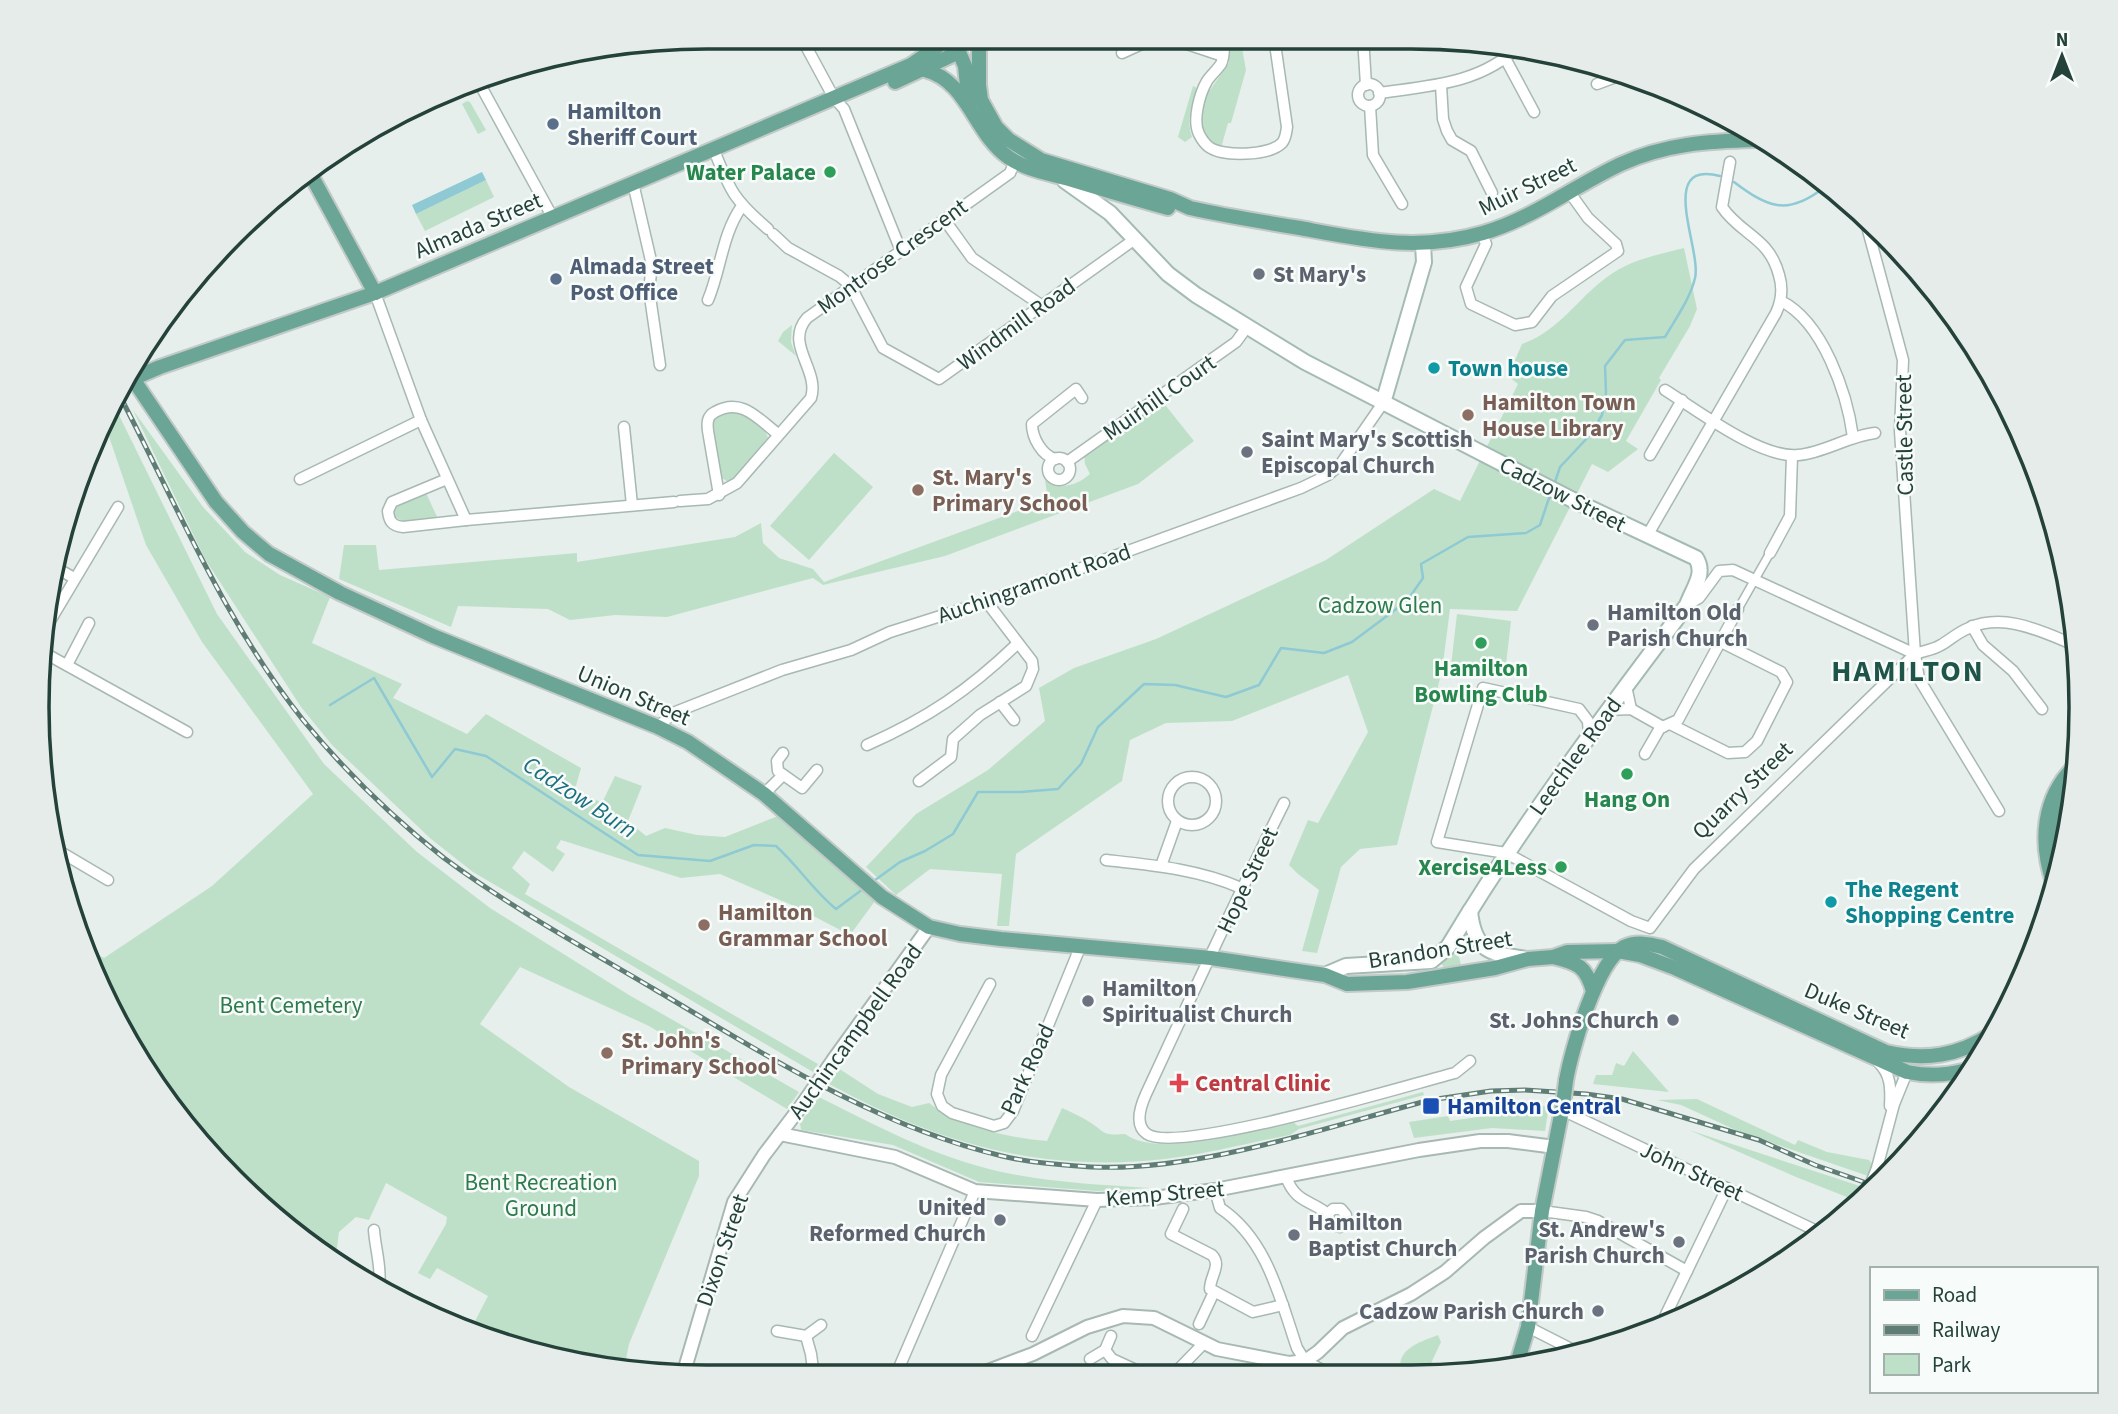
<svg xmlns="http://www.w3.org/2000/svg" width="2118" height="1414" font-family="'Source Sans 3',sans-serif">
	<rect width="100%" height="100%" fill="#e6efeb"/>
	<g fill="#bfe0c8">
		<path d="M1229 37H1240L1246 70 1231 123H1228L1221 148C1192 137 1202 112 1208 89L1210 90 1229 63Z"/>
		<path d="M1193 86 1197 88C1192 104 1186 121 1192 137L1185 142 1178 137Z"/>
		<polygon points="467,101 470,102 486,130 478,134 462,104"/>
		<polygon points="486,180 494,197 425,231 416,214"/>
		<path d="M1684 248 1697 309 1690 326 1659 378 1661 380 1626 441 1638 449 1608 472 1592 464 1517 611 1450 609 1442 671 1397 845 1360 849 1341 867 1317 953 1302 951 1319 890 1298 874 1289 865 1308 820 1318 823 1368 732 1348 675 1232 721 1166 723 1130 740 1122 781 1016 854 1009 926H997L1002 874 930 869 896 895 866 867 916 814 988 770 1045 721 1039 688 1074 668 1156 639 1326 560 1434 489 1460 501 1518 384 1508 376 1522 344C1559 331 1577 299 1607 277 1630 260 1656 255 1684 248Z"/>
		<polygon points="792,325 791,342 796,356 778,341 783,332"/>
		<path d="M1162 401 1194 441 1138 484 945 556 823 585 813 578 667 617 615 615 570 620 548 609 458 606 451 627 339 579 344 545H376L379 570 577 553V562L735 537 761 523 763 543 779 558 813 569 824 582 1048 500 1045 480C1061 490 1076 486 1090 474L1085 464 1084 453Z"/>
		<polygon points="114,405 217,614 324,764 417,852 490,908 629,995 799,1092 787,1109 649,1026 520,967 480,1024 569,1087 699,1161 699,1176 629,1344 624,1369 556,1357 471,1329 488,1296 437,1268 430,1279 418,1273 446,1224 447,1217 386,1183 369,1220 356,1217 339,1232 336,1255 233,1181 126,1042 93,952 104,958 212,886 313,794 202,642 146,545 104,422"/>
		<polygon points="133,410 203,507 245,552 280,575 330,597 312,643 402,684 393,698 467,734 486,714 581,768 575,789 602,803 615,776 642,786 628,821 646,836 665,828 697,835 725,837 778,816 875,901 850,935 794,906 720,874 681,878 561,840 556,848 565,854 553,872 524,851 512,868 530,884 525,894 818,1064 813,1072 473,872 431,839 332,745 301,707 205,559"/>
		<path d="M730 411C743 412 765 425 768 438L734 478 728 482 719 476 712 428 716 417Z"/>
		<polygon points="834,453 873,487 809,560 770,526"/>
		<polygon points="426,493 438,519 405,522 395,517 394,513 397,505"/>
		<polygon points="1457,614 1511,621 1505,673 1451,666"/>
		<polygon points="1453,953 1459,957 1461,965 1464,967 1446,971 1440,961"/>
		<polygon points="1633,1051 1669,1092 1593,1084 1596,1075 1612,1075 1616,1063 1624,1066"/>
		<path d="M838 1068 878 1094 912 1107 929 1103C960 1127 1009 1138 1047 1141L1062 1108C1071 1112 1080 1116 1088 1121 1106 1132 1101 1136 1125 1134 1159 1159 1252 1131 1292 1121L1298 1126 1423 1092 1424 1095 1299 1129 1290 1135C1248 1143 1207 1154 1165 1159 1039 1173 938 1143 829 1084Z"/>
		<path d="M819 1097C882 1129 947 1163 1017 1175 1061 1183 1106 1185 1150 1188L1097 1191 979 1182 893 1145 801 1130 800 1123Z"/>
		<polygon points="1697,1099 1795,1145 1798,1140 1827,1152 1869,1160 1872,1164 1868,1176 1740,1132 1681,1105 1657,1100"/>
		<polygon points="1504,1106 1549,1106 1545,1131 1492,1128 1414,1138 1409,1122 1448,1116 1450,1121 1485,1116 1485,1107"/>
		<polygon points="1689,1130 1863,1187 1857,1201 1796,1177"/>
		<path d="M1438 1335 1441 1342 1425 1376 1402 1377C1393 1350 1417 1343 1438 1335Z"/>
	</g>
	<polygon fill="#8ec9d4" points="482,172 486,180 416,214 412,205"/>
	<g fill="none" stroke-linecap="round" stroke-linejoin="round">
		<g stroke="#8ec9d4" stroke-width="2.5">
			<path d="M1734 182C1767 207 1787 216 1822 189"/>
			<path d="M1554 485 1560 467 1590 435 1602 415 1606 393 1605 366 1625 340 1665 337C1676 318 1690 299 1695 278 1702 250 1656 159 1720 176"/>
			<path d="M330 705 374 678 432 777 455 749 486 756 638 855 710 861 754 845 776 846C798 866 813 890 836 909L863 889"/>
			<polyline points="871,883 900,862 925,851 953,834 978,792 1021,792 1058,789 1081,764 1098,727 1144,684 1175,685 1226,697 1259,685 1281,648 1324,653 1352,642 1407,601 1423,578 1421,564 1468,537 1526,533 1540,525 1550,495"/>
		</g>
		<g stroke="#a8b8b2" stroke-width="10">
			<polyline id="pedestrian" points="1738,609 1770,553"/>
		</g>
		<g stroke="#a8b8b2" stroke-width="13">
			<g id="minor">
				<polyline points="801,37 834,98 844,109 901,251"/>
				<polyline points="1177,37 1187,44 1223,56"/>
				<path d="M1223 37C1224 45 1225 56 1221 64 1217 70 1211 75 1207 81 1200 93 1192 120 1199 134 1201 138 1205 144 1209 147 1223 157 1269 156 1282 143 1286 138 1286 133 1287 127L1274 37"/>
				<polyline points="1363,37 1366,85"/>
				<polyline points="1122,53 1157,37"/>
				<polyline points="1505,58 1534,112"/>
				<polyline points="477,79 553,218"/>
				<polyline points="1597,84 1613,78 1611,73"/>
				<circle cx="1369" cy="95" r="11"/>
				<polyline points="1441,85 1443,119 1447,131 1452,140 1471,151 1492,193"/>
				<path d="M1379 93C1428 86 1480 84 1518 47"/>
				<polyline points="1370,106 1373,155 1402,204"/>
				<path d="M714 150C730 191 734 200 768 229"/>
				<polyline points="633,183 652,265 649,290 660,365"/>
				<polyline points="944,219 972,258 1041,305"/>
				<polyline points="1865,219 1903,360 1900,431 1915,654 1919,679 1999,811"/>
				<polyline points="1482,233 1486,244 1466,287 1471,304 1515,325 1532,322 1552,296 1618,251 1616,244 1588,218 1570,193"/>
				<polyline points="773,234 788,248 839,276 850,285 883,348 939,379 1135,239"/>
				<polyline points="375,293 421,420 466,520 674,502"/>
				<path d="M708 300C721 269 722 234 742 206"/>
				<path d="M1781 301C1823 322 1847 393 1853 437"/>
				<path d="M1665 390C1697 410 1761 459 1798 455 1824 453 1848 436 1875 433"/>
				<polyline points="624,427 632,505"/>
				<polyline points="1650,455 1682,400"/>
				<circle cx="1059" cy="469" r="11"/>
				<path d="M1055 459C1042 455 1032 438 1032 424L1076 389 1082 398"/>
				<polyline points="1067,462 1236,342 1247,327"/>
				<polyline points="300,479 421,420"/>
				<path d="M447 479 392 502 388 511C389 521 392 526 403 527L466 520"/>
				<path d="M719 495 708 431C707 423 707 416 715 412 742 397 758 419 778 434"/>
				<path d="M680 501 708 499 737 483 811 398C820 370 784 344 807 318L1010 173 1015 161"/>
				<path d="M1647 536 1776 313C1782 300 1783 288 1779 275 1769 237 1741 235 1722 207L1730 162"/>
				<polyline points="1770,553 1790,516 1792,456"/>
				<polyline points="60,570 74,578"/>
				<polyline points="1687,605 1699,598 1719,571 1733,570 1915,654"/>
				<polyline points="47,626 118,507"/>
				<polyline points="1972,626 1983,645 2013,671 2042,709"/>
				<polyline points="41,651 187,732"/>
				<polyline points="67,665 89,623"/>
				<polyline points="1626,686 1631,709"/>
				<polyline points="1000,702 1014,720"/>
				<polyline points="1608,710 1631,709 1663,727"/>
				<polyline points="1670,724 1728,753 1745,752 1757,741 1787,682 1781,672 1721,642"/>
				<polyline points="658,727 673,713 782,670 851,650 890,632 1010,594 1301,488 1328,475 1340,465 1383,403"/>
				<path d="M1589 735 1588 721 1579 709 1483 688 1437 842 1506 853 1631 921 1650 928 1694 869 1915 654C1923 651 1933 650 1941 645 1950 640 1958 632 1969 628 2005 612 2042 632 2075 645"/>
				<path d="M867 745C928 718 969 690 1017 644"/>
				<polyline points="783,753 777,761 778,771 802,788 817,770"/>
				<polyline points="1645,754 1660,728 1678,720 1738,609"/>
				<circle cx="1192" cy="801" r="24"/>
				<polyline points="919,781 951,757 953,739 980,715 1026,686 1033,669 1032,661 986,601"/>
				<polyline points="764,794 783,775"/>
				<path d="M1284 803C1236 899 1191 997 1146 1094 1141 1105 1134 1125 1147 1134 1178 1155 1408 1085 1455 1073L1470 1061"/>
				<polyline points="54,848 108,880"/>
				<path d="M1106 860C1151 865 1198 869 1241 888"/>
				<polyline points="1161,866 1177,821"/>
				<polyline points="990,984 941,1075 937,1094 942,1106 952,1113 994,1126 1004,1123 1013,1111 1081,945"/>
				<path d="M1878 1062C1891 1074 1891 1089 1890 1106"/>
				<polyline points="1562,1110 1821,1233"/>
				<polyline points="1877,1168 1894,1104 1907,1072"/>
				<path d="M1286 1177C1296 1203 1309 1199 1328 1214L1330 1224 1340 1227 1345 1222 1346 1215 1341 1209H1333L1328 1214"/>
				<path d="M1215 1190 1220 1208C1267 1239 1280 1298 1297 1348L1305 1361"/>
				<path d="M1183 1209 1171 1234 1212 1255C1222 1265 1210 1276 1210 1289L1253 1312 1283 1305"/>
				<polyline points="1542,1211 1586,1217 1598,1221 1687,1271"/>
				<path d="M374 1230C375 1248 382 1268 379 1286"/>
				<polyline points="1199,1324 1214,1292"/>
				<polyline points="1528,1327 1579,1353"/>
				<polyline points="1659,1329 1727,1188"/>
				<polyline points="777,1331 806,1336 821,1325"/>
				<polyline points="806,1336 811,1354 814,1377"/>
				<polyline points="1032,1336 1097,1200"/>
				<polyline points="1105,1350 1112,1359 1151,1377"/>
				<polyline points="1090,1359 1105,1350 1111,1336"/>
				<polyline points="1305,1361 1326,1372 1331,1377"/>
				<polyline points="895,1377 975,1191"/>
				<polyline points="1171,1377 1204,1343"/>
				<polyline points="1297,1377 1305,1361"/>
			</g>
		</g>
		<g stroke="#a8b8b2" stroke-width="16">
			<g id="tertiary">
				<polyline points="834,1059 929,927"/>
				<polyline points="780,1134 895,1157 975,1191 1097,1200 1154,1198 1215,1190 1419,1150 1480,1141 1508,1141 1555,1147"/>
				<polyline points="683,1375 734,1202 764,1155 802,1105"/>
				<polyline points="972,1377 1033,1354 1087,1327 1123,1316 1154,1318 1217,1349 1289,1363 1305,1361 1318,1352 1343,1328 1411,1294 1445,1272 1484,1238 1521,1211 1542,1211"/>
			</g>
		</g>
		<g stroke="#a4bbb3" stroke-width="18">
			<g id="secondary">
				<path d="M1065 181 1110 213 1168 274 1196 295 1305 362 1573 500 1696 558C1706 574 1693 588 1687 605 1603 716 1520 827 1448 947L1431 961 1346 966 1325 975"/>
				<polyline points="1383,403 1424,262 1423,244"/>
				<path d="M1470 911C1474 952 1491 954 1527 959"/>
			</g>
		</g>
		<g stroke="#c2cac8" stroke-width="18">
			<g id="primary">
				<path d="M979 41V85L981 100 996 127 1009 140 1041 160 1170 199 1190 208C1226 216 1263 222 1300 228 1365 240 1418 252 1483 233 1534 218 1574 186 1621 164 1665 144 1708 141 1756 140"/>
				<path d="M925 70C968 81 974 133 1008 157 1026 170 1048 173 1069 179 1102 189 1135 199 1168 208"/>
				<polyline points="895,82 959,52 965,66 969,105"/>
				<polyline points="310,173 375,293"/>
				<path d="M131 376 216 502 243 532 269 554 340 593 433 636 658 727 688 742 764 794 882 897 929 927 960 934 1001 939 1211 958 1325 975 1347 984 1407 982 1495 968 1528 959 1553 957 1567 952 1618 951 1640 955 1675 968 1907 1072C1931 1077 1951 1075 1974 1068"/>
				<polyline points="134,378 160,367 375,293 911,65 937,47 943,37"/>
				<path d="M2061 860C2056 834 2058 812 2073 790"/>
				<path d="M2054 885C2039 843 2042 797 2076 765"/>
				<path d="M1553 957C1578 963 1586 966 1593 991"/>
				<path d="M1566 1081C1571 1051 1597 961 1624 947 1636 941 1650 944 1662 947L1886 1052C1925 1061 1958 1056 1992 1034"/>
				<polyline points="1516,1367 1528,1327 1542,1211 1563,1105"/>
			</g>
		</g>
		<use href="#pedestrian" stroke="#fff" stroke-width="7"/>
		<use href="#minor" stroke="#fff" stroke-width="10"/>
		<use href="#tertiary" stroke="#fff" stroke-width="12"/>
		<use href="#secondary" stroke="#fff" stroke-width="14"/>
		<use href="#primary" stroke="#6aa596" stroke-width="14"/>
		<g stroke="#5f7d75" stroke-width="5">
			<path id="rail" d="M121 398C178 508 225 622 303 720 344 770 393 818 444 858 510 907 583 947 654 989 764 1054 875 1126 1002 1156 1031 1163 1062 1165 1092 1167 1199 1172 1326 1127 1430 1100L1491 1091 1525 1090 1586 1094 1622 1099 1759 1140 1815 1165 1878 1187"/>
		</g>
		<use href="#rail" stroke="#f7fbf9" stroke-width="2.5" stroke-dasharray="8" stroke-linecap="butt"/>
		<g stroke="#a8b8b2" stroke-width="13" stroke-linecap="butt">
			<polyline id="minor-bridge" points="1866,1196 1877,1168"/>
		</g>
		<g stroke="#a8b8b2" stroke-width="16" stroke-linecap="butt">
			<polyline id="tertiary-bridge" points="802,1105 834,1059"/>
		</g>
		<g stroke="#c2cac8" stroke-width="18" stroke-linecap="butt">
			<polyline id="primary-bridge" points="1563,1105 1566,1081"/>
		</g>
		<use href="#minor-bridge" stroke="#fff" stroke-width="10"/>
		<use href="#tertiary-bridge" stroke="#fff" stroke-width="12"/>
		<use href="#primary-bridge" stroke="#6aa596" stroke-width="14"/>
	</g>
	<g fill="#5c6f8a" stroke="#f7fbf9" stroke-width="2.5">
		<circle cx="553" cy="124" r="7"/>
		<circle cx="556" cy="279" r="7"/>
	</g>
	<g fill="#2e9e5b" stroke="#f7fbf9" stroke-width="2.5">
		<circle cx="830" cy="172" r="7"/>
		<circle cx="1481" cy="643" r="7"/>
		<circle cx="1627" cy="774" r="7"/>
		<circle cx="1561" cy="867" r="7"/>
	</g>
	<g fill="#6b7280" stroke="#f7fbf9" stroke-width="2.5">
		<circle cx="1259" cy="274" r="7"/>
		<circle cx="1247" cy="452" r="7"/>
		<circle cx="1593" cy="625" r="7"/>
		<circle cx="1088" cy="1001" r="7"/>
		<circle cx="1673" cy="1020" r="7"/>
		<circle cx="1000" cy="1220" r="7"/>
		<circle cx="1294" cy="1235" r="7"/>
		<circle cx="1679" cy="1242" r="7"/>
		<circle cx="1598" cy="1311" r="7"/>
	</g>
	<g fill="#0f9aa8" stroke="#f7fbf9" stroke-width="2.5">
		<circle cx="1434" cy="368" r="7"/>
		<circle cx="1831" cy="902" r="7"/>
	</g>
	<g fill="#8d6e63" stroke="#f7fbf9" stroke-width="2.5">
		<circle cx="1468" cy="415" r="7"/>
		<circle cx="918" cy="490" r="7"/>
		<circle cx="704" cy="925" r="7"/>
		<circle cx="607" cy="1053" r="7"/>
	</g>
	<path fill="#e0444e" stroke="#f7fbf9" stroke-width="2.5" d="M1175.5 1072.5h7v7h7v7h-7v7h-7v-7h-7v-7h7z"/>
	<rect fill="#1a4fb4" stroke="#f7fbf9" stroke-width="2.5" x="1422" y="1097" width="18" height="18" rx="3.5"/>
	<g text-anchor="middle" stroke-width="5" stroke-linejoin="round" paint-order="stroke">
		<g font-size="23" font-weight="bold" fill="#4e5e75" stroke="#f7fbf9" text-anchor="start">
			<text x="567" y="119">Hamilton<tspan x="567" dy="26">Sheriff Court</tspan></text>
			<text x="570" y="274">Almada Street<tspan x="570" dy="26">Post Office</tspan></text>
		</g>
		<g font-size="23" font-weight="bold" fill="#27864d" stroke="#f7fbf9" text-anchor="end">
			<text x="816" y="180">Water Palace</text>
			<text x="1481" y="676" text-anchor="middle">Hamilton<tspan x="1481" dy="26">Bowling Club</tspan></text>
			<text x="1627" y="807" text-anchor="middle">Hang On</text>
			<text x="1547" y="875">Xercise4Less</text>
		</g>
		<g font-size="23" fill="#24423a" stroke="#f7fbf9">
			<text transform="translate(1527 186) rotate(-26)" y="8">Muir Street</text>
			<text transform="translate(478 225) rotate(-23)" y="8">Almada Street</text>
			<text transform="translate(892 256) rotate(-36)" y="8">Montrose Crescent</text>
			<text transform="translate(1016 324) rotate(-36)" y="8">Windmill Road</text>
			<text transform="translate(1159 397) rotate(-35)" y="8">Muirhill Court</text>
			<text transform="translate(1904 435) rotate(-91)" y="8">Castle Street</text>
			<text transform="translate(1563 494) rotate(27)" y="8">Cadzow Street</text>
			<text transform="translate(1034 583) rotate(-19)" y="8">Auchingramont Road</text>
			<text transform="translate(634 695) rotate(23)" y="8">Union Street</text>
			<text transform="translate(1575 756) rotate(-54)" y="8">Leechlee Road</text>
			<text transform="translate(1742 790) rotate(-44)" y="8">Quarry Street</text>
			<text transform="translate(1247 880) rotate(-65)" y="8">Hope Street</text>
			<text transform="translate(1440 949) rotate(-9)" y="8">Brandon Street</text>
			<text transform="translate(1857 1010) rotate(23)" y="8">Duke Street</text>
			<text transform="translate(855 1031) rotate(-54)" y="8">Auchincampbell Road</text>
			<text transform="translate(1027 1069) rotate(-65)" y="8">Park Road</text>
			<text transform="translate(1692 1171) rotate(25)" y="8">John Street</text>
			<text transform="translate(1165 1193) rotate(-5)" y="8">Kemp Street</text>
			<text transform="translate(722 1250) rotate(-71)" y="8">Dixon Street</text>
		</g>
		<g font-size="23" font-weight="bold" fill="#5b616d" stroke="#f7fbf9" text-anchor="start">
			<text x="1273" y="282">St Mary's</text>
			<text x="1261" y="447">Saint Mary's Scottish<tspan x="1261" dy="26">Episcopal Church</tspan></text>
			<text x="1607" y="620">Hamilton Old<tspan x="1607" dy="26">Parish Church</tspan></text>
			<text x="1102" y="996">Hamilton<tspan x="1102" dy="26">Spiritualist Church</tspan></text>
			<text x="1659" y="1028" text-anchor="end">St. Johns Church</text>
			<text x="986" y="1215" text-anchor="end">United<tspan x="986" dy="26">Reformed Church</tspan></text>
			<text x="1308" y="1230">Hamilton<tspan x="1308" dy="26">Baptist Church</tspan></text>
			<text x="1665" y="1237" text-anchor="end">St. Andrew's<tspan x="1665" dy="26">Parish Church</tspan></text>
			<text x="1584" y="1319" text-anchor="end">Cadzow Parish Church</text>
		</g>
		<g font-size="23" font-weight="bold" fill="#0d838f" stroke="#f7fbf9" text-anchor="start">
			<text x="1448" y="376">Town house</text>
			<text x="1845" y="897">The Regent<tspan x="1845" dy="26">Shopping Centre</tspan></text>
		</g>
		<g font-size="23" font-weight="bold" fill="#785e54" stroke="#f7fbf9" text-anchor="start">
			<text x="1482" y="410">Hamilton Town<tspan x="1482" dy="26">House Library</tspan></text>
			<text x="932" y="485">St. Mary's<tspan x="932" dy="26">Primary School</tspan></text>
			<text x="718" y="920">Hamilton<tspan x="718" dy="26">Grammar School</tspan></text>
			<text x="621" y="1048">St. John's<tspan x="621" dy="26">Primary School</tspan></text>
		</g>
		<g font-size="23" fill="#2d7a4b" stroke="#f7fbf9">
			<text x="1380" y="613">Cadzow Glen</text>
			<text x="291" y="1013">Bent Cemetery</text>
			<text x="541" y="1190">Bent Recreation<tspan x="541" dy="26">Ground</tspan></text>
		</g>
		<g font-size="23" font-weight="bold" fill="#be3a42" stroke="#f7fbf9" text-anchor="start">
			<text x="1195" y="1091">Central Clinic</text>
		</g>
		<g font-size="23" font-weight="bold" fill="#164399" stroke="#f7fbf9" text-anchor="start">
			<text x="1447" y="1114">Hamilton Central</text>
		</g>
		<g font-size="24" font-style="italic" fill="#1c6f80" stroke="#f7fbf9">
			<text transform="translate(580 797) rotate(33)" y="8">Cadzow Burn</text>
		</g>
		<g font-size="30" font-weight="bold" letter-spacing="2" fill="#1f5548" stroke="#f7fbf9">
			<text x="1908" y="681">HAMILTON</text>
		</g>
	</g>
	<path d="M0 0H2118V1414H0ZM707 49H1411A658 658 0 0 1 2069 707V707A658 658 0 0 1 1411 1365H707A658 658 0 0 1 49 707V707A658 658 0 0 1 707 49Z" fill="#e6ecea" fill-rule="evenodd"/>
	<path fill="none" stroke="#24423a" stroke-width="3.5" d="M707 49H1411A658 658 0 0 1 2069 707V707A658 658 0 0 1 1411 1365H707A658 658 0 0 1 49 707V707A658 658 0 0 1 707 49Z"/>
	<rect x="1870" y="1267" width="228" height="126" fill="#f7fbf9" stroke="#a3b1ad" stroke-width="2"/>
	<rect x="1884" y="1290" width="35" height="10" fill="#6aa596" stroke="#a3b1ad" stroke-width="2"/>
	<text x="1932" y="1302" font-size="21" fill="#24423a">Road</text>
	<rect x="1884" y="1325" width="35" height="10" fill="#5f7d75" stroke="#a3b1ad" stroke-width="2"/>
	<text x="1932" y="1337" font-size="21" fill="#24423a">Railway</text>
	<rect x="1884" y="1354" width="35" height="21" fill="#bfe0c8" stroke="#a3b1ad" stroke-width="2"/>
	<text x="1932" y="1372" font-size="21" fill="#24423a">Park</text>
	<g transform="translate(2062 56)" stroke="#f7fbf9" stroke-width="5" paint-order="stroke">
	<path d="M0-5L12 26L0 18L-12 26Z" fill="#24423a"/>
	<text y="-10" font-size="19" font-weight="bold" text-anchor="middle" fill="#24423a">N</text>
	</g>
</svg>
